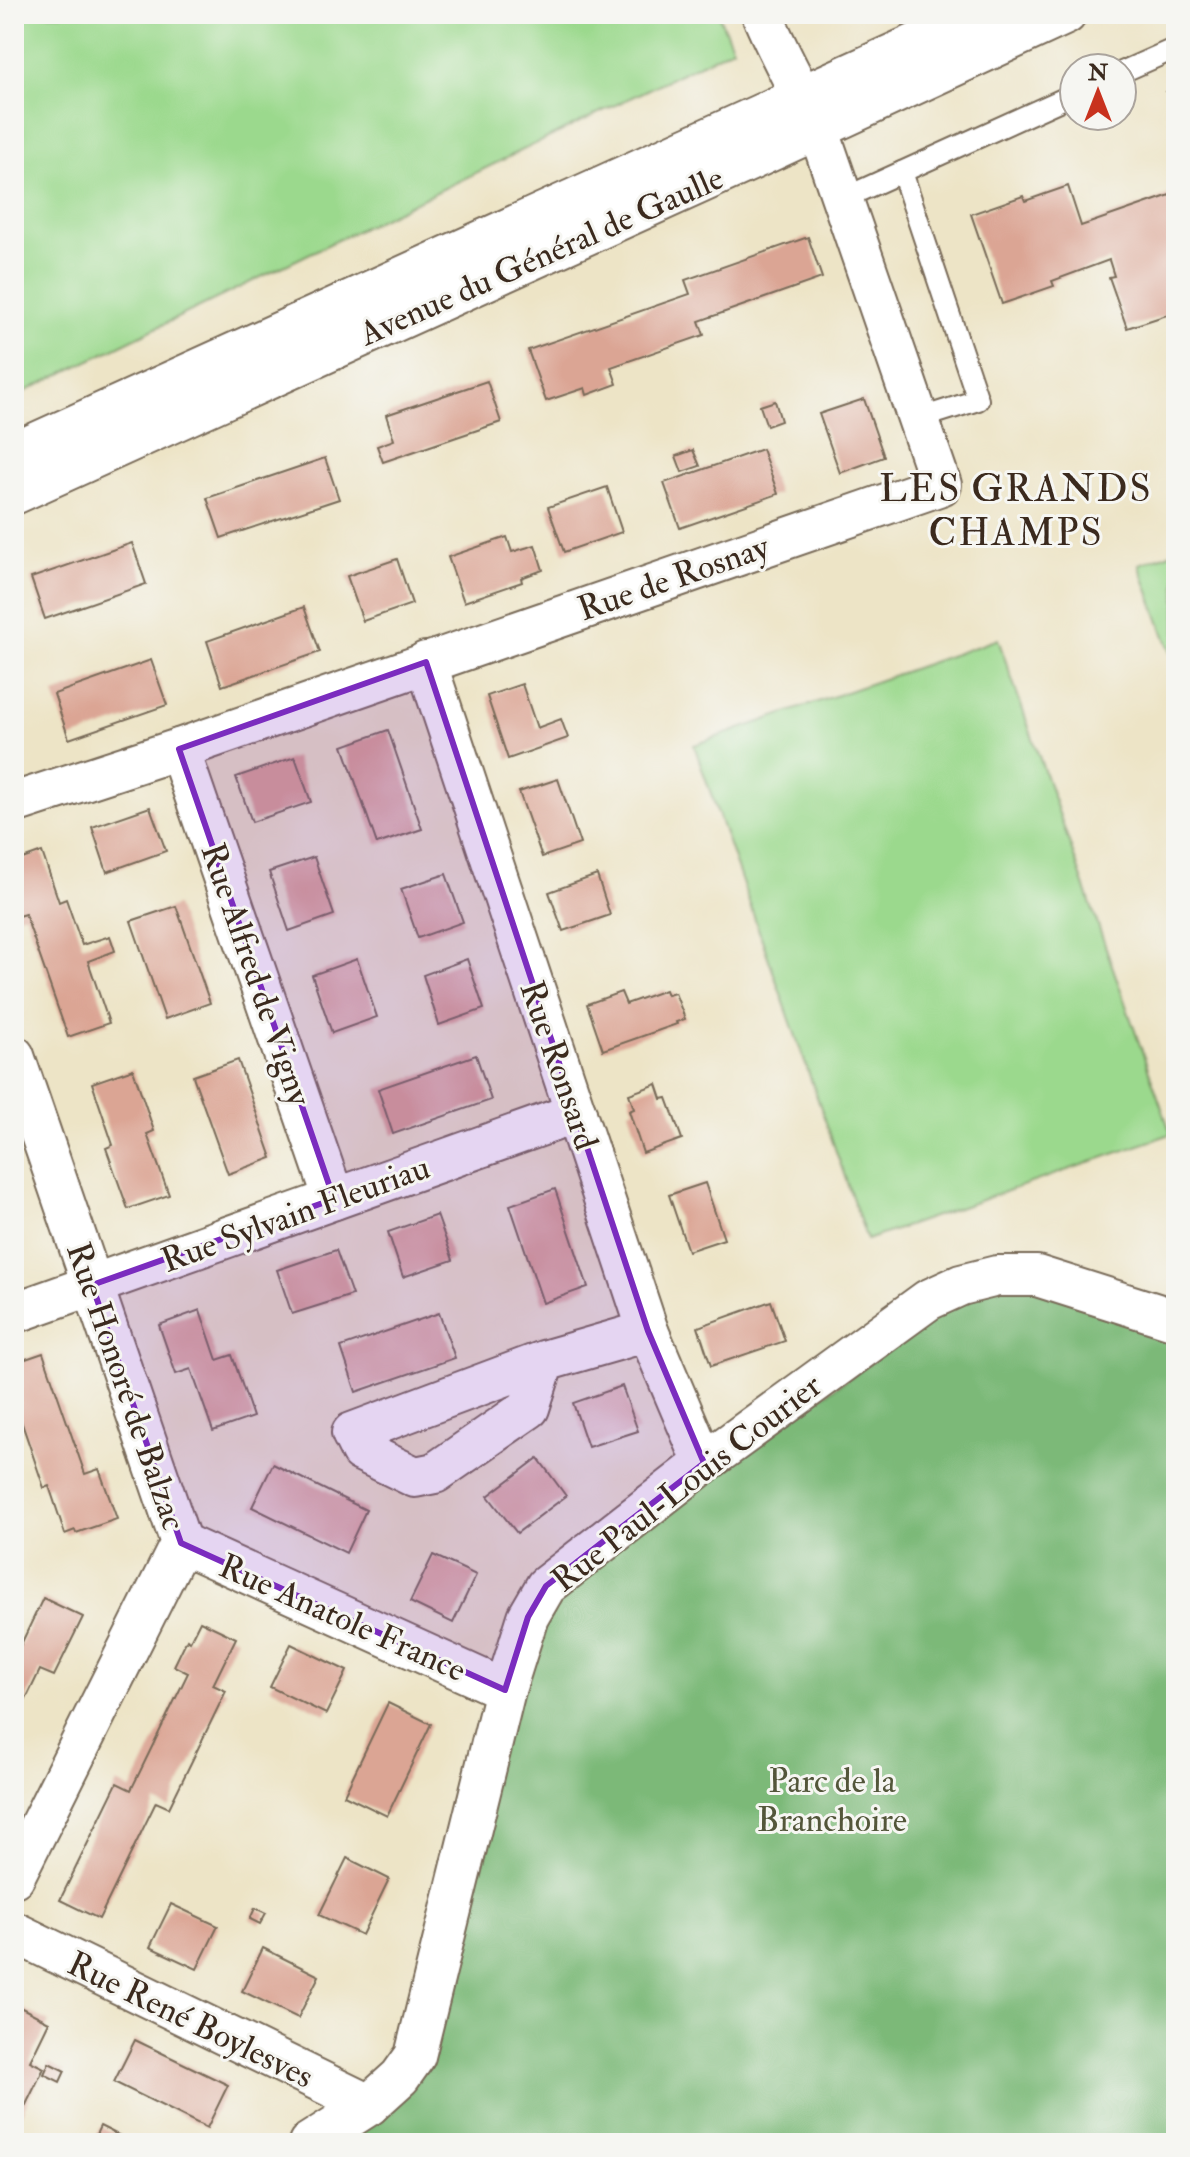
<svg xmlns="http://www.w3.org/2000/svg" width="1190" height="2157" font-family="'IM FELL Double Pica',serif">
	<rect width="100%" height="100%" fill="#f6f6f2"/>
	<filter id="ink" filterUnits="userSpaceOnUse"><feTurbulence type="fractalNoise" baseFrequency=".0125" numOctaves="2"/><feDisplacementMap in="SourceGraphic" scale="16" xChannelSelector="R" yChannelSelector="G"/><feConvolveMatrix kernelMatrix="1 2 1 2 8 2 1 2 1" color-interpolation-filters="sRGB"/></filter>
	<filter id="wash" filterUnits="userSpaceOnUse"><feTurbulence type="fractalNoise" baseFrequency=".006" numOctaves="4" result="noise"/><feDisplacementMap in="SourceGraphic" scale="32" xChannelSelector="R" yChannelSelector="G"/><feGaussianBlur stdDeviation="1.8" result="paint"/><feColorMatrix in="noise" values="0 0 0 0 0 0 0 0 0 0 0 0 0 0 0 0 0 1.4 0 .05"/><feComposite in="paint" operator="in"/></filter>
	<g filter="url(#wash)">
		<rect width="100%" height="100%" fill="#ede4c6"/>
		<g fill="#9bd98d" stroke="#6b8256" stroke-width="2">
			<polygon points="14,14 718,14 733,48 14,397"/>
			<polygon points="1176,551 1176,667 1139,564"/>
			<polygon points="998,639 1171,1134 867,1240 694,745"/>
		</g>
		<polygon fill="#7cb978" stroke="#5c724b" stroke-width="2" points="997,1276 1176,1320 1176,2143 309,2143 400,2077 546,1586"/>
		<g id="blocks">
			<g fill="#dba594">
				<polygon points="1176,89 1176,119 1166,92"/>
				<polygon points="1068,186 1081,226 1176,193 1176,312 1127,328 1109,277 1114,276 1109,260 1052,281 1054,286 1002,304 971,214 1023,196 1025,201"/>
				<polygon points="808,237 822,278 699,321 704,335 611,367 617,384 587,395 585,388 546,401 528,350 690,294 685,280"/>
				<polygon points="487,381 501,422 383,462 377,446 394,440 386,415"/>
				<polygon points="864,399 884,457 840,473 819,414"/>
				<polygon points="775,401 781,421 767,426 760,406"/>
				<polygon points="762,449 778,494 680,528 664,483"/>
				<polygon points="693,450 700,466 682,472 676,456"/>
				<polygon points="325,458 339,499 221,538 207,498"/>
				<polygon points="607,487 622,532 564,552 548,507"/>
				<polygon points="507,537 512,552 535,545 543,570 521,578 522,582 464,602 448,557"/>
				<polygon points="132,543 146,584 45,619 31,578"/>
				<polygon points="397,559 412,604 363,621 347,576"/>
				<polygon points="304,607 320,652 222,686 207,641"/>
				<polygon points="151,660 167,705 69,739 54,694"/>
				<polygon points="522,684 537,728 561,719 568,738 508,759 487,696"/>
				<polygon points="388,730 422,829 377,844 343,746"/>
				<polygon points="295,757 311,802 252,822 236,777"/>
				<polygon points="558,779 580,844 542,857 519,792"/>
				<polygon points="150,807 166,851 107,872 92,827"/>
				<polygon points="42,852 59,902 66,899 82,945 110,936 115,951 88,961 109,1023 68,1037 25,914 18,916 14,905 14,862"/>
				<polygon points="314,857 334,915 289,931 269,872"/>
				<polygon points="446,874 463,922 418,938 401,889"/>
				<polygon points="597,875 610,915 563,931 549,892"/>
				<polygon points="176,906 210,1003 165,1019 131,921"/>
				<polygon points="357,959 377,1017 332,1033 312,975"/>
				<polygon points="467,959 484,1009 439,1025 423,975"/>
				<polygon points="665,990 667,995 675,993 685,1019 676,1022 677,1024 603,1050 587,1004 621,992 626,1004"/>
				<polygon points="476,1055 491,1100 393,1134 378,1089"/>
				<polygon points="238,1060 272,1158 228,1174 193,1076"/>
				<polygon points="133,1069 154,1131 147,1134 169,1195 128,1209 106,1148 113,1145 92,1083"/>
				<polygon points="657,1084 662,1099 667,1098 682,1139 643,1153 629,1111 634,1109 629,1094"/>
				<polygon points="705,1183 724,1239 688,1251 669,1195"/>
				<polygon points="555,1189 588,1287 543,1303 510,1205"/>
				<polygon points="437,1215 453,1260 403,1277 388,1232"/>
				<polygon points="336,1250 352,1295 292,1314 277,1270"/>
				<polygon points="771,1301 785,1341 711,1366 698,1327"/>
				<polygon points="200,1310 217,1360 232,1355 253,1417 213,1431 191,1369 176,1374 159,1325"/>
				<polygon points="439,1313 455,1358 356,1392 341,1347"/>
				<polygon points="43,1353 85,1474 99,1469 117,1519 76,1533 75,1530 65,1534 49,1486 44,1488 14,1400 14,1363"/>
				<polygon points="622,1386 638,1431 588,1447 573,1403"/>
				<polygon points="538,1458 566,1496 517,1533 488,1496"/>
				<polygon points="273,1464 366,1510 346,1553 252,1507"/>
				<polygon points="433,1555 476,1575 453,1623 410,1602"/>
				<polygon points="43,1598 83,1617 54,1676 40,1670 14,1724 14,1659"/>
				<polygon points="200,1621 236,1638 213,1685 226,1691 169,1808 156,1802 99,1919 60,1900 117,1783 131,1790 188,1673 174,1666 187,1639 190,1641"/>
				<polygon points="291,1644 347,1671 326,1714 270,1687"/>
				<polygon points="388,1703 431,1724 387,1816 344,1795"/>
				<polygon points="347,1858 389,1879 362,1935 319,1915"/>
				<polygon points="171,1904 218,1926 197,1969 150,1947"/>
				<polygon points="255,1908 266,1913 260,1924 250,1919"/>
				<polygon points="263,1948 319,1976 298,2018 242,1991"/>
				<polygon points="14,2004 49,2022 30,2061 44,2068 14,2129"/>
				<polygon points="135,2040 228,2085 207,2128 114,2082"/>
				<polygon points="49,2063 65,2071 60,2082 44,2074"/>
				<polygon points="100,2126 134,2143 92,2143"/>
			</g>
		</g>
	</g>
	<g filter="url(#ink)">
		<use href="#blocks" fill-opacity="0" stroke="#796b59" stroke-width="2"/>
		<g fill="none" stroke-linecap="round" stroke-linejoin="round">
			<g stroke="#796b59" stroke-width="24">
				<g id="lane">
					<polyline points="1122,72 1176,48"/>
					<polyline points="902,172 978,400 918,419"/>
					<polyline points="842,199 1074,94"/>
				</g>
			</g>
			<g stroke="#796b59" stroke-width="44">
				<g id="street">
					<polyline points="14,453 982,14"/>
					<polyline points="14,494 753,159 1066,14"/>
					<polyline points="426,662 648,1331 704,1463"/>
					<polyline points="179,749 334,1199"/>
					<path d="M14 803 179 749 941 485 823 143C805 98 780 58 762 14"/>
					<polyline points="14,1056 181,1543 14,1877"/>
					<polyline points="14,1313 576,1113"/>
					<polyline points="544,1361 529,1408 435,1473 415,1477 361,1451 352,1433 544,1361 648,1331"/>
					<polyline points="181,1543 505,1690"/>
					<polyline points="14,1932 369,2105"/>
					<polyline points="309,2143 369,2105 400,2077 415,2056 505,1690 528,1617 546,1586 704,1463 928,1300 961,1285 997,1276 1037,1276 1176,1320"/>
				</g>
			</g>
			<use href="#lane" stroke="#fff" stroke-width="20"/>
			<use href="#street" stroke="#fff" stroke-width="40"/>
		</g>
	</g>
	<path fill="#7b2cbf" fill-opacity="0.2" stroke="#7b2cbf" stroke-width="6" stroke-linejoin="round" d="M426 662 648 1331 704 1463 546 1586 528 1617 505 1690 181 1543 92 1285 334 1199 179 749Z"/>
	<g text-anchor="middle" stroke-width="6" stroke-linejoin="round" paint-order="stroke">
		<g font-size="34" fill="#3b2a1e" stroke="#f6f6f2">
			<text transform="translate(541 255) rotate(-24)" y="12">Avenue du Général de Gaulle</text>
			<text transform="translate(673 577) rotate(-19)" y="12">Rue de Rosnay</text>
			<text transform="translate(257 974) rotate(71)" y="12">Rue Alfred de Vigny</text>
			<text transform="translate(560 1065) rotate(71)" y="12">Rue Ronsard</text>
			<text transform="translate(295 1213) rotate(-20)" y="12">Rue Sylvain Fleuriau</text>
			<text transform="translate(127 1386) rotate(71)" y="12">Rue Honoré de Balzac</text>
			<text transform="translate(686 1482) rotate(-38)" y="12">Rue Paul-Louis Courier</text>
			<text transform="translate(343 1617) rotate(24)" y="12">Rue Anatole France</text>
			<text transform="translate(191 2019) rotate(26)" y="12">Rue René Boylesves</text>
		</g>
		<g font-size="34" fill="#53563a" stroke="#f6f6f2">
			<text x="832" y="1792">Parc de la<tspan x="832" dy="39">Branchoire</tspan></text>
		</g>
		<g font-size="38" letter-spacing="2" fill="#3b2a1e" stroke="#f6f6f2">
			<text x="1016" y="501">LES GRANDS<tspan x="1016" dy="44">CHAMPS</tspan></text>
		</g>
	</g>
	<rect width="1190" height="2157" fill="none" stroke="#f6f6f2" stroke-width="48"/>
	<g transform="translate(1098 92)"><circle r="38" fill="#f6f6f2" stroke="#aba49d" stroke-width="2"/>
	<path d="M0-6L14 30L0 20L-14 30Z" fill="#c8321e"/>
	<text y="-12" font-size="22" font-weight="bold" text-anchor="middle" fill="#3b2a1e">N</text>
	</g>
</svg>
